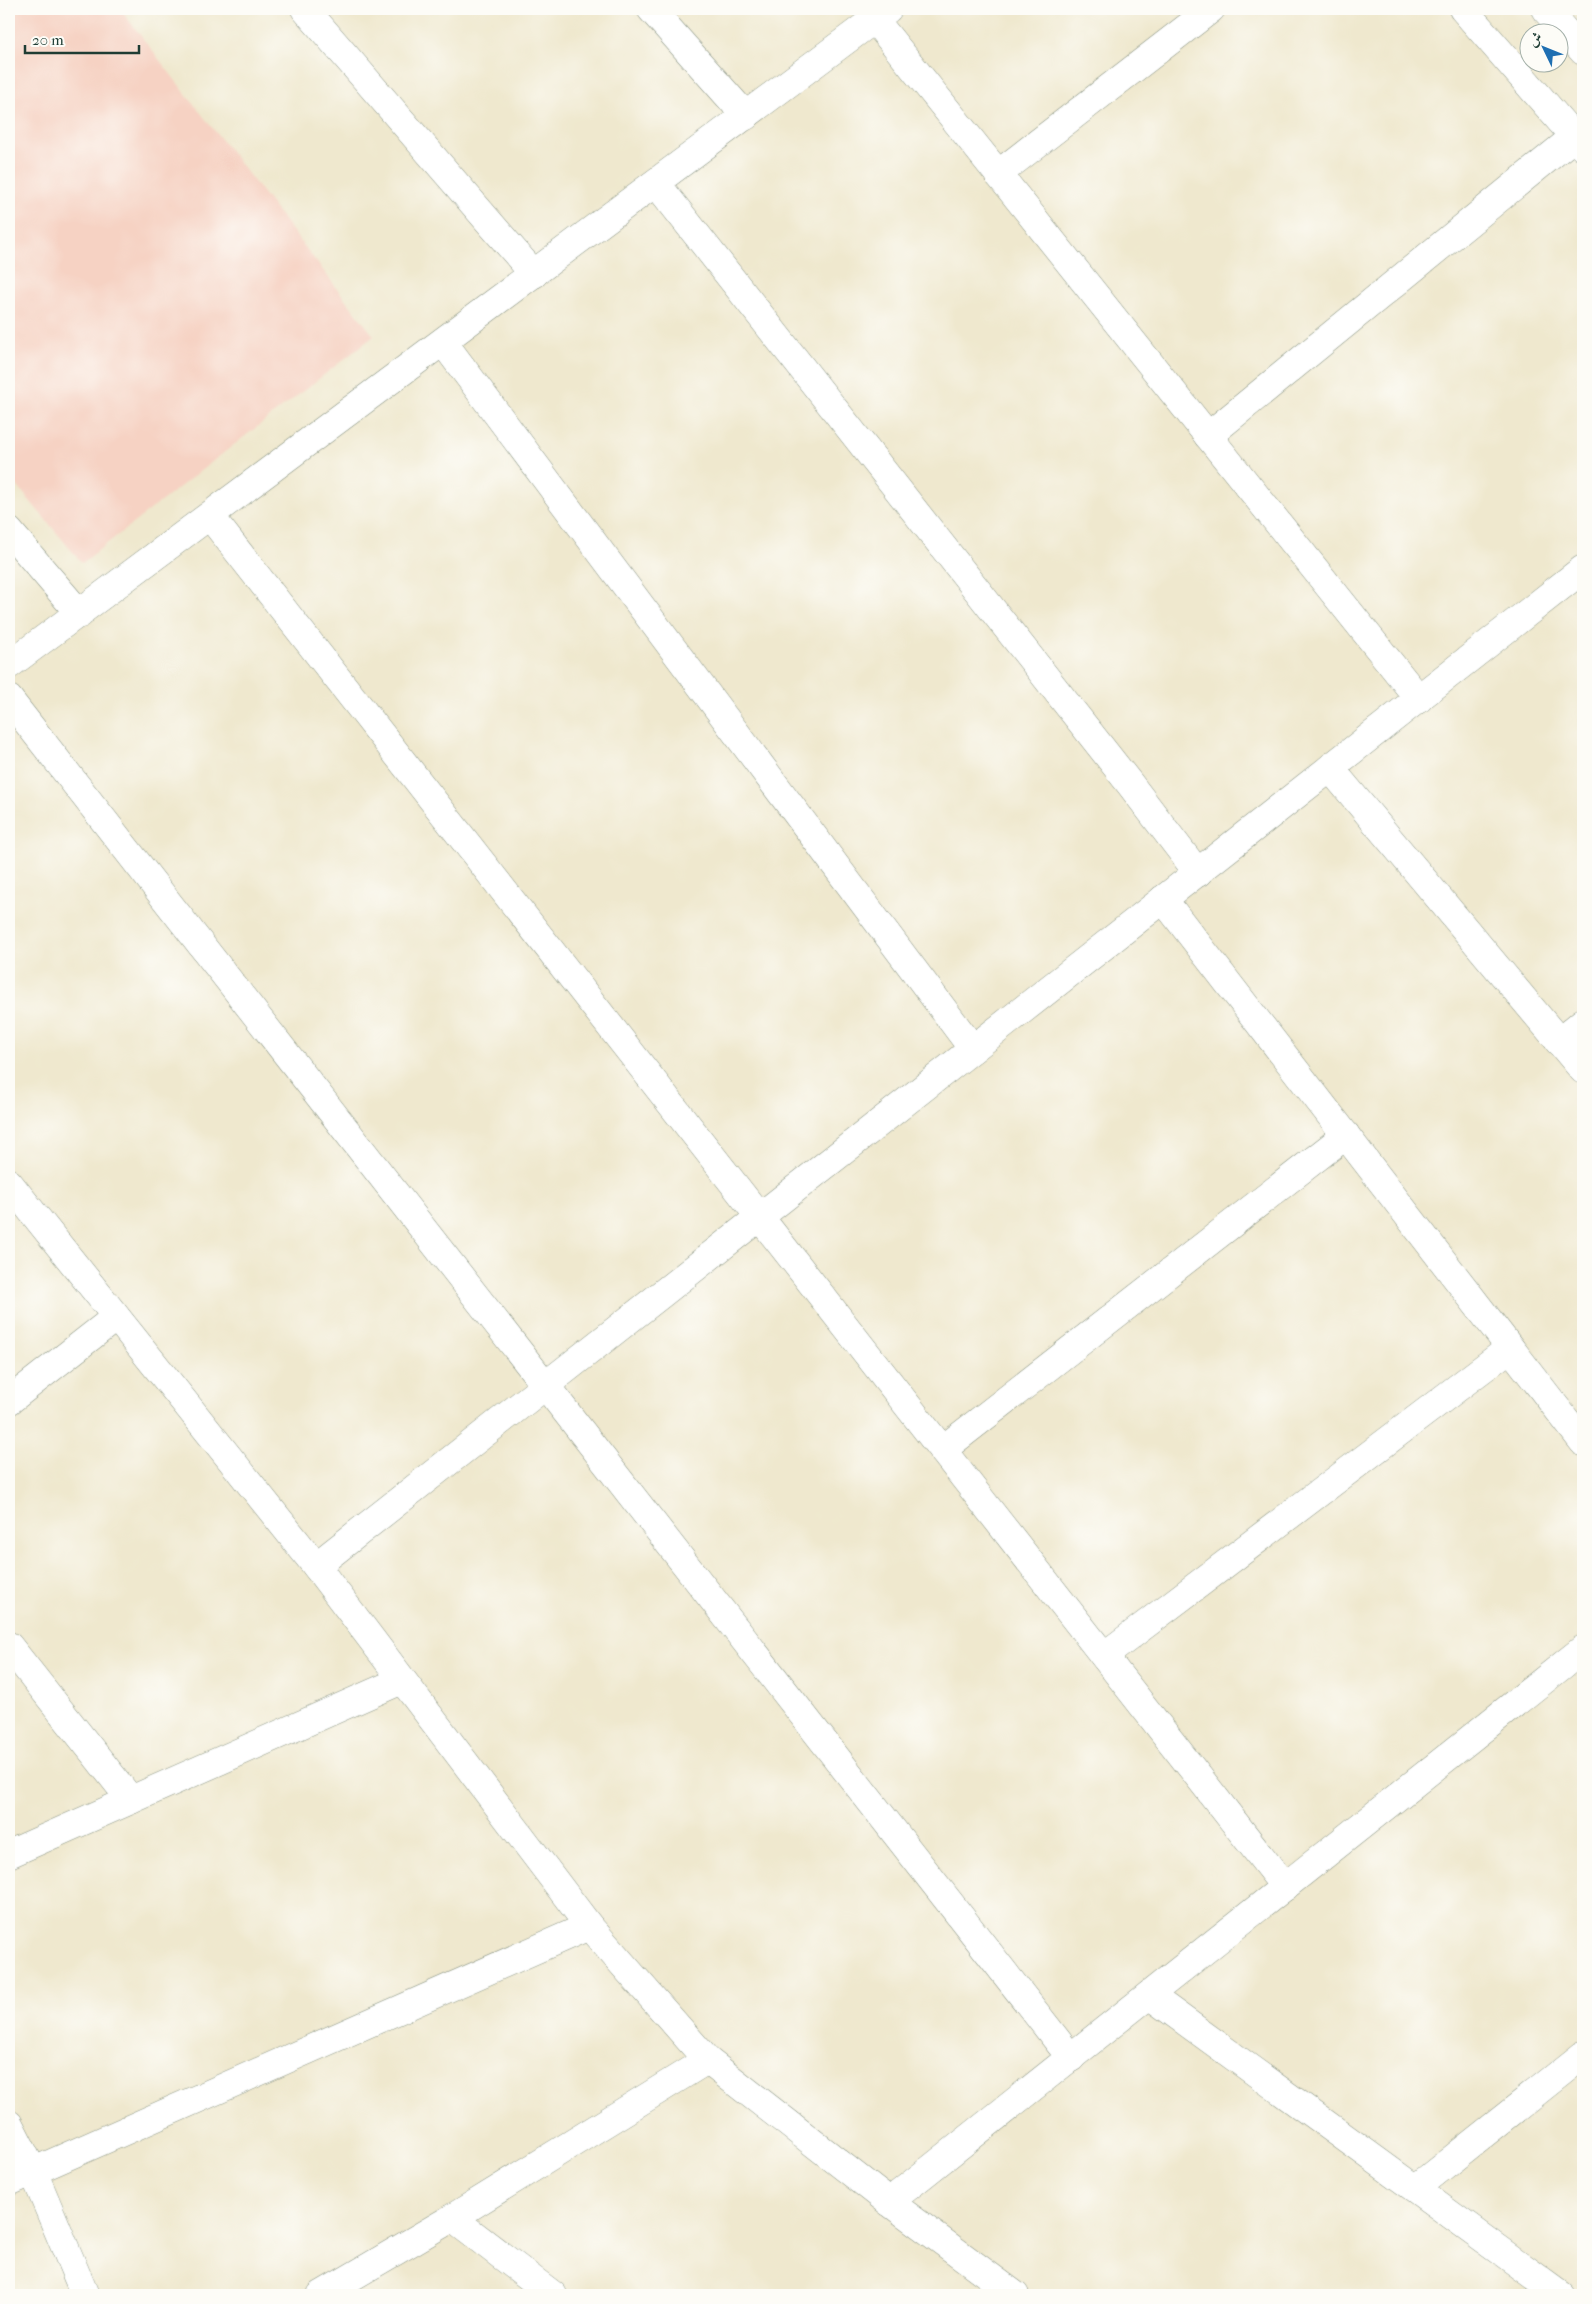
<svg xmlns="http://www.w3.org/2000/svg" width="1592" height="2304" font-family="'IM FELL French Canon',Amiri,serif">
	<rect width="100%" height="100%" fill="#fdfcf7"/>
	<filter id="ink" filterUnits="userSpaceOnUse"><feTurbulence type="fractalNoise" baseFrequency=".02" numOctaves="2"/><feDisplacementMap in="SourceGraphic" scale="10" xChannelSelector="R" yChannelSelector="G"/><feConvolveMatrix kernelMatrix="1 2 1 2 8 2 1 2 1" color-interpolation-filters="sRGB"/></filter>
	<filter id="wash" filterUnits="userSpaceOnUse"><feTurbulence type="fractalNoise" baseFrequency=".0096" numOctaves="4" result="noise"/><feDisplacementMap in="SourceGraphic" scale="20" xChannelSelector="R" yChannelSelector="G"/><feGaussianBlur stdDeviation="1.12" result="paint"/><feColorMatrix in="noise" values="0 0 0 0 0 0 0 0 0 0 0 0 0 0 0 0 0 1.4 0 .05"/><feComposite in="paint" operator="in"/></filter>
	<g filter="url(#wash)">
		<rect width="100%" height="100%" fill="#efe8ce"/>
		<polygon fill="#f6d2c3" points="22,9 120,9 374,336 82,563 9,476 9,19"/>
	</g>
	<g filter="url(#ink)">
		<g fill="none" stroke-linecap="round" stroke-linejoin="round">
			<g stroke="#879281" stroke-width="29">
				<g id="minor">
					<polyline points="305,9 534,274"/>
					<polyline points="651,9 746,116"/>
					<polyline points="874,19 1419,699"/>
					<polyline points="998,174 1211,9"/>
					<polyline points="656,183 1130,784 1198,873"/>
					<polyline points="443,342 973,1049"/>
					<polyline points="1208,436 1574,137"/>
					<polyline points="210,516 1285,1887"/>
					<polyline points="9,531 80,614"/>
					<polyline points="9,665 888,9"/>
					<polyline points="9,699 1071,2058"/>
					<polyline points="1330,768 1583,1070"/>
					<polyline points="1163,899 1583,1442"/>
					<polyline points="1559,1042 1583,1022"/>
					<polyline points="9,1401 116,1317"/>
					<polyline points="942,1450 1346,1135"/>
					<polyline points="316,1566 1583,569"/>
					<polyline points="9,1646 131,1800"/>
					<polyline points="1104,1656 1510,1348"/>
					<polyline points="9,1854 402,1680"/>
					<polyline points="1149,1995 1561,2295"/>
					<polyline points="9,2124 33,2171 85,2295"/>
					<polyline points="9,2182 589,1926"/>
					<polyline points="1416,2188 1583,2055"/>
					<polyline points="452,2218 553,2295"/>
					<polyline points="321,2295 452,2218 707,2060"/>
				</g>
			</g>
			<g stroke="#879281" stroke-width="29">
				<g id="tertiary">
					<polyline points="9,1183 316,1566 589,1926 707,2060 889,2202 1015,2295"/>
					<polyline points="889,2202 1583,1649"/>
				</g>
			</g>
			<g stroke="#879281" stroke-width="29">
				<g id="secondary">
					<polyline points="1463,9 1583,147"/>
					<polyline points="1545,9 1583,51"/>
				</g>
			</g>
			<use href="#minor" stroke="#fff" stroke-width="28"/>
			<use href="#tertiary" stroke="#fff" stroke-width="28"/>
			<use href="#secondary" stroke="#fff" stroke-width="28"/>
		</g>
	</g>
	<rect width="1592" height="2304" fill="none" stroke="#fdfcf7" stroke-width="30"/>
	<g transform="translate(1544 48) rotate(313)"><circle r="24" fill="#fdfcf7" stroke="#a4b0a9"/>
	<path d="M0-4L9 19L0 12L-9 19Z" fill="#1f6fb2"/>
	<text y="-8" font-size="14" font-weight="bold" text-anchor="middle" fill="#1f3d34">ش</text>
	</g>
	<path d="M25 45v8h114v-8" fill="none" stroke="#1f3d34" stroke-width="2.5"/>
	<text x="32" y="45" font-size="15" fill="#1f3d34" stroke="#fdfcf7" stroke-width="4" paint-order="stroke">20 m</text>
</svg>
